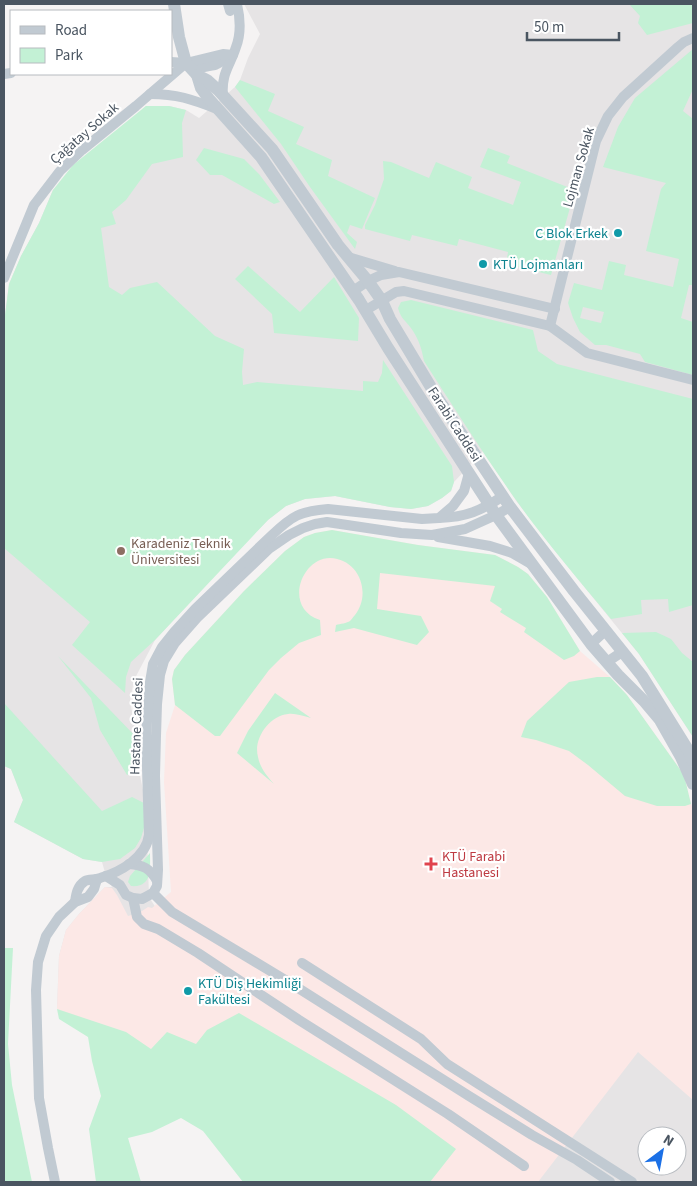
<svg xmlns="http://www.w3.org/2000/svg" width="697" height="1186" font-family="'Source Sans 3',sans-serif">
	<rect width="100%" height="100%" fill="#f5f3f3"/>
	<g fill="#e6e4e5" fill-rule="evenodd">
		<polygon points="244,4 693,4 693,737 639,654 564,562 517,502 483,451 454,482 451,491 442,498 428,506 411,509 390,507 335,496 305,499 286,506 268,520 248,540 155,640 134,680 130,701 137,738 140,776 146,804 149,897 161,916 122,1035 57,1009 59,956 66,930 79,914 105,887 112,887 106,876 102,862 83,859 14,822 23,800 11,769 4,766 4,323 9,284 21,256 39,223 53,190 146,106 169,106 186,110 199,118 235,87 240,80 248,58 260,34"/>
		<path d="M693 1021V1182H529L636 1042ZM647 1136H677V1166H647Z"/>
	</g>
	<polygon fill="#fce8e6" points="332,530 418,545 495,555 518,567 528,574 547,597 580,651 610,677 627,695 684,775 691,804 693,808 693,1100 638,1052 538,1182 391,1182 57,1009 59,956 66,930 79,914 105,887 112,888 117,895 128,916 139,913 148,907 152,908 171,892 164,782 166,733 175,705 172,679 174,670 185,655 244,591 285,551 304,537 315,533"/>
	<g fill="#c3f1d5" fill-rule="evenodd">
		<polygon points="629,4 693,4 693,23 647,35 638,23 640,16"/>
		<path d="M693 49V89L683 111 693 119V285H689L681 318 693 322V375L645 362 640 354 606 345H595L580 332 573 318 568 303 574 283 602 290 609 261 626 265 624 275 673 287 679 259 646 251 661 189 666 183 603 167 618 127 635 98ZM583 307 604 312 601 323 580 318Z"/>
		<polygon points="240,80 275,94 268,111 304,127 296,144 332,160 328,176 375,198 362,229 350,225 347,233 357,242 355,249 310,187 281,144 235,87"/>
		<polygon points="146,106 169,106 186,110 182,123 183,157 152,164 126,200 112,212 116,224 101,228 109,287 122,295 130,288 157,282 215,336 244,349 242,372 243,385 257,382 363,391 363,381 378,382 382,373 383,360 452,466 454,482 451,491 442,498 428,506 411,509 390,507 335,496 305,499 286,506 268,520 155,640 131,662 126,677 125,693 72,645 90,622 4,548 4,323 9,284 21,256 39,223 53,190 73,165"/>
		<polygon points="204,148 244,159 259,174 280,202 274,204 222,175 210,175 196,160"/>
		<polygon points="488,148 510,156 507,163 575,190 551,275 506,264 508,252 459,239 457,246 412,235 410,241 365,229 365,225 375,205 384,179 383,161 391,162 429,178 436,162 472,177 468,188 513,205 521,182 480,167"/>
		<polygon points="248,266 300,312 334,277 359,318 358,341 274,333 272,314 235,279"/>
		<path d="M411 300 533 330 538 351 557 364 693 399V605L669 612 668 599 641 600 642 614 611 619C579 580 545 541 516 500 484 455 454 408 424 361 422 350 419 340 413 331 407 321 401 320 398 308L401 302Z"/>
		<path d="M332 530 418 545 495 555 518 567 528 574 547 597 580 651 574 656 564 660 524 632 526 628 500 612 502 609 490 601 495 586 380 573 377 609 421 616 429 632 417 645 354 628 335 632 336 625C340 624 347 623 350 621 352 619 353 617 355 615 372 593 359 559 330 558 301 558 283 608 320 620L321 635 299 643 281 658 269 670 220 736H215L175 705 172 679 174 670 185 655 244 591 285 551 304 537 315 533Z"/>
		<polygon points="656,632 671,639 682,653 693,662 693,737 639,654 622,633"/>
		<polygon points="58,656 137,738 139,768 127,775 100,730 91,698"/>
		<polygon points="597,677 610,677 627,695 684,775 691,804 685,806 657,806 625,796 588,765 569,751 536,740 521,737 527,721 569,682"/>
		<path d="M275 693 311 718C303 716 295 713 288 714 269 716 253 739 258 757 260 768 267 776 274 784L237 753 248 731Z"/>
		<polygon points="4,703 102,811 132,797 146,804 146,821 141,838 135,848 120,859 102,862 83,859 14,822 23,800 11,769 4,766"/>
		<path d="M150 853C150 867 153 888 131 886L128 882 130 876Z"/>
		<polygon points="4,948 13,948 8,1044 12,1085 32,1182 4,1182"/>
		<polygon points="57,1009 126,1032 151,1049 167,1032 196,1044 207,1030 239,1013 396,1105 456,1149 430,1182 243,1182 203,1131 181,1118 152,1132 128,1138 141,1182 143,1182 96,1182 89,1129 101,1096 92,1061 88,1037 59,1019"/>
	</g>
	<g fill="none" stroke-linecap="round" stroke-linejoin="round">
		<g stroke="#c1cad2" stroke-width="10">
			<polyline points="228,4 230,11"/>
			<polyline points="171,62 186,63 204,67 209,66 215,65 232,56"/>
			<polyline points="4,74 11,73"/>
			<path d="M150 94C177 94 191 99 217 109"/>
			<path d="M223 96C221 73 230 66 236 47 241 34 240 17 237 4"/>
			<polyline points="348,257 395,271"/>
			<polyline points="4,278 34,205 60,171 82,150 136,106 186,63 223,54 233,55"/>
			<polyline points="353,291 368,281 381,275 399,272 555,309"/>
			<polyline points="366,310 396,292 404,291 550,326 587,353 693,380"/>
			<polyline points="550,326 596,141 608,116 623,97 678,47 684,42 693,38"/>
			<path d="M439 518C466 517 481 511 503 496"/>
			<polyline points="438,537 490,546 512,553 531,564"/>
			<polyline points="591,644 605,631"/>
			<polyline points="607,662 622,652"/>
			<path d="M129 864C143 865 150 868 157 881"/>
			<polyline points="106,876 120,885 126,895 133,898 142,899 153,893 157,886 158,870 155,776 156,736 157,704 160,675 164,661 175,643 197,618 270,548 289,535 303,528 315,524 327,522 401,533 432,535 465,529 496,515 510,507"/>
			<polyline points="153,893 172,912 287,981 469,1096 532,1135 577,1160 610,1182"/>
			<polyline points="133,898 137,917 144,924 158,929 198,953 299,1020 448,1114 524,1166"/>
			<path d="M75 902C76 895 77 886 85 881 89 879 96 880 100 878 120 872 146 858 149 835L146 734 150 682 153 664 162 647 174 632 195 609 272 535C292 516 300 511 328 509L422 519 439 518 453 506 464 491 469 473"/>
			<polyline points="302,963 421,1039 447,1064 632,1182"/>
			<polyline points="55,1182 48,1148 39,1098 36,990 38,962 46,936 59,917 75,902 88,897 94,889 97,879"/>
		</g>
		<g stroke="#c1cad2" stroke-width="12">
			<polyline points="174,4 179,37 186,63 197,75 201,88 209,99 261,157 359,300 388,348 496,515 591,644 618,675 644,701 660,720 681,757 693,784"/>
			<polyline points="197,75 207,80 218,90 272,149 338,245 368,281 382,301 390,319 435,394 510,507 574,591 642,676 688,750 693,761"/>
		</g>
	</g>
	<g fill="#0f9aa8" stroke="#fff" stroke-width="2">
		<circle cx="618" cy="233" r="5"/>
		<circle cx="483" cy="264" r="5"/>
		<circle cx="188" cy="991" r="5"/>
	</g>
	<circle fill="#8d6e63" stroke="#fff" stroke-width="2" cx="121" cy="551" r="5"/>
	<path fill="#e0444e" stroke="#fff" stroke-width="2" d="M428.5 856.5h5v5h5v5h-5v5h-5v-5h-5v-5h5z"/>
	<g text-anchor="middle" stroke-width="4.5" stroke-linejoin="round" paint-order="stroke">
		<g font-size="14" fill="#4a5561" stroke="#fff">
			<text transform="translate(84 133) rotate(-41)" y="5">Çağatay Sokak</text>
			<text transform="translate(578 167) rotate(-74)" y="5">Lojman Sokak</text>
			<text transform="translate(455 424) rotate(57)" y="5">Farabi Caddesi</text>
			<text transform="translate(136 726) rotate(-88)" y="5">Hastane Caddesi</text>
		</g>
		<g font-size="14" fill="#0d838f" stroke="#fff" text-anchor="start">
			<text x="608" y="238" text-anchor="end">C Blok Erkek</text>
			<text x="493" y="269">KTÜ Lojmanları</text>
			<text x="198" y="988">KTÜ Diş Hekimliği<tspan x="198" dy="16">Fakültesi</tspan></text>
		</g>
		<g font-size="14" fill="#785e54" stroke="#fff" text-anchor="start">
			<text x="131" y="548">Karadeniz Teknik<tspan x="131" dy="16">Üniversitesi</tspan></text>
		</g>
		<g font-size="14" fill="#be3a42" stroke="#fff" text-anchor="start">
			<text x="442" y="861">KTÜ Farabi<tspan x="442" dy="16">Hastanesi</tspan></text>
		</g>
	</g>
	<rect width="697" height="1186" fill="none" stroke="#4a5561" stroke-width="10"/>
	<rect x="10" y="10" width="162" height="65" fill="#ffffff" stroke="#b7bbc0"/>
	<rect x="20" y="26" width="25" height="8" fill="#c1cad2" stroke="#b7bbc0"/>
	<text x="55" y="35" font-size="15" fill="#4a5561">Road</text>
	<rect x="20" y="48" width="25" height="15" fill="#c3f1d5" stroke="#b7bbc0"/>
	<text x="55" y="60" font-size="15" fill="#4a5561">Park</text>
	<g transform="translate(662 1151) rotate(32)"><circle r="24" fill="#ffffff" stroke="#b7bbc0"/>
	<path d="M0-4L9 19L0 12L-9 19Z" fill="#1b70e6"/>
	<text y="-8" font-size="14" font-weight="bold" text-anchor="middle" fill="#4a5561">N</text>
	</g>
	<path d="M527 32v8h92v-8" fill="none" stroke="#4a5561" stroke-width="2.5"/>
	<text x="534" y="32" font-size="15" fill="#4a5561" stroke="#ffffff" stroke-width="4" paint-order="stroke">50 m</text>
</svg>
